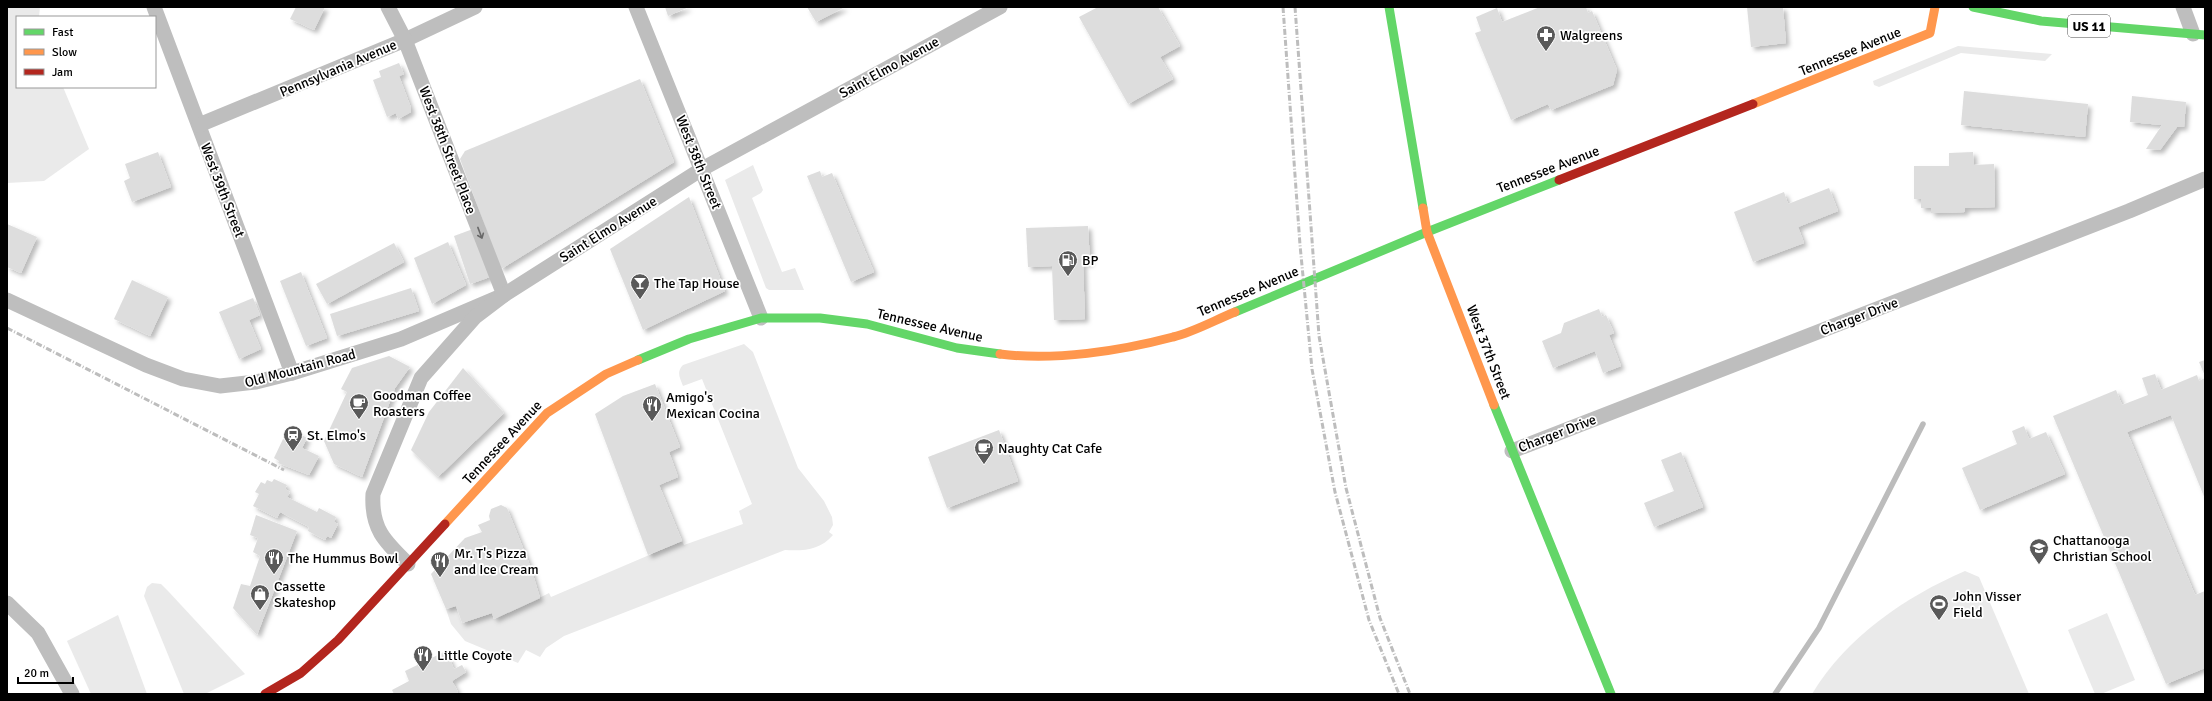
<svg xmlns="http://www.w3.org/2000/svg" width="2212" height="701" font-family="Signika,sans-serif">
	<defs>
		<filter id="shadow"><feDropShadow dx="3.5" dy="3.5" stdDeviation="2" flood-color="#0004"/></filter>
	</defs>
	<rect width="100%" height="100%" fill="#fff"/>
	<g fill="#eaeaea">
		<polygon points="7,7 40,7 39,17 17,17 17,87 63,87 89,149 44,181 7,183"/>
		<polygon points="1958,46 2052,54 2045,61 1961,53 1879,87 1874,85 1873,81"/>
		<polygon points="753,165 763,190 761,193 752,198 782,272 795,268 804,290 769,290 766,288 725,180"/>
		<path d="M744 344 753 352 798 468 824 501 832 517 833 525 829 532 833 535C820 550 805 551 785 550L564 636 546 648 540 657 526 650 518 663 465 641 451 624 446 609 456 606 462 623 492 613 494 619 539 598 549 593 551 597 682 541 684 545 743 524 739 511 752 504 702 379 683 386C680 378 676 372 683 365Z"/>
		<path d="M1965 571 1979 577 2029 694H1812C1846 637 1905 597 1965 571Z"/>
		<polygon points="152,583 161,584 168,591 245,674 205,694 184,694 144,596 147,587"/>
		<polygon points="2107,613 2135,680 2101,694 2095,694 2068,630"/>
		<polygon points="118,615 147,694 91,694 67,641"/>
	</g>
	<g fill="none" stroke-linecap="round" stroke-linejoin="round">
		<polyline stroke="#bcbcbc" stroke-width="5.5" points="1775,694 1819,628 1923,424"/>
	</g>
	<g fill="#ddd" filter="url(#shadow)">
		<polygon points="296,7 325,7 314,30 290,19"/>
		<polygon points="665,7 689,7 668,16"/>
		<polygon points="807,7 845,7 816,22"/>
		<polygon points="1098,7 1158,7 1180,46 1160,57 1173,79 1128,104 1079,17"/>
		<polygon points="1540,7 1586,7 1588,13 1592,11 1617,70 1613,85 1551,110 1548,104 1511,120 1475,33 1481,31 1476,17 1497,8 1502,22"/>
		<polygon points="1747,7 1783,7 1786,43 1751,47"/>
		<polygon points="399,63 404,74 399,76 411,108 411,112 398,119 396,113 387,117 373,80 381,77 379,71"/>
		<polygon points="640,79 674,162 501,269 460,159 465,151"/>
		<polygon points="1964,91 2088,104 2085,137 1961,125"/>
		<polygon points="2132,96 2186,102 2184,127 2177,127 2160,150 2146,149 2162,125 2130,122"/>
		<polygon points="158,152 171,187 132,202 124,181 130,178 125,164"/>
		<polygon points="1973,152 1974,165 1994,164 1995,207 1965,208 1965,212 1931,213 1931,208 1921,208 1921,199 1914,199 1914,166 1949,166 1949,153"/>
		<polygon points="820,171 822,177 832,173 874,272 851,282 807,176"/>
		<polygon points="1829,188 1838,211 1798,227 1804,243 1753,262 1734,212 1784,192 1788,204"/>
		<polygon points="689,197 725,291 643,330 610,249"/>
		<polygon points="7,224 37,237 21,273 7,267"/>
		<polygon points="1088,226 1090,263 1083,263 1085,319 1054,320 1052,266 1028,267 1026,228"/>
		<polygon points="473,229 490,277 470,284 454,236"/>
		<polygon points="448,242 466,285 432,304 414,258"/>
		<polygon points="394,243 404,262 327,304 316,284"/>
		<polygon points="301,272 327,338 306,346 280,281"/>
		<polygon points="132,280 168,297 150,336 114,319"/>
		<polygon points="411,288 419,311 337,336 330,314"/>
		<polygon points="253,298 260,315 249,320 261,349 239,359 219,312"/>
		<polygon points="1599,309 1602,317 1606,315 1614,333 1609,335 1621,366 1603,373 1595,351 1553,368 1542,341 1561,333 1564,323"/>
		<polygon points="389,356 410,367 395,388 362,477 334,464 324,441 347,392 341,389 352,368"/>
		<polygon points="2205,360 2205,376 2199,362"/>
		<polygon points="463,368 504,413 438,477 411,450 429,412"/>
		<polygon points="2155,374 2161,390 2197,375 2199,381 2205,378 2205,499 2171,415 2127,432 2195,595 2205,591 2205,668 2166,684 2053,416 2116,390 2122,405 2148,395 2142,378"/>
		<polygon points="655,384 680,447 669,452 678,477 659,485 682,541 648,555 595,414 623,396"/>
		<polygon points="2024,426 2029,439 2046,432 2065,474 1980,510 1962,468 2017,444 2012,431"/>
		<polygon points="999,430 1018,481 947,508 928,457"/>
		<polygon points="296,432 307,438 302,448 319,456 309,475 278,463 279,461 274,458 283,439 291,443"/>
		<polygon points="1681,452 1703,507 1654,527 1644,503 1674,491 1661,460"/>
		<polygon points="274,479 287,485 285,489 290,492 287,497 317,512 319,508 336,517 334,522 338,524 331,538 327,536 325,540 308,531 309,527 280,512 277,518 253,506 259,494 255,492 261,482 265,484 267,480 272,482"/>
		<polygon points="501,505 507,508 531,568 540,598 494,619 492,613 462,623 456,606 446,609 431,574 465,538 482,532 478,525 490,520 489,516 491,509"/>
		<polygon points="256,515 297,531 257,635 233,608 241,584 250,586 260,556 253,552 258,538 250,535"/>
		<polygon points="446,651 454,669 462,665 466,672 452,681 458,692 455,694 394,694 392,690 409,681 405,671"/>
	</g>
	<g fill="none" stroke-linecap="round" stroke-linejoin="round">
		<g stroke="#bebebe" stroke-width="15">
			<polyline points="154,7 292,373"/>
			<polyline points="636,7 761,318"/>
			<polyline points="2183,7 2193,34"/>
			<polyline points="199,125 405,40 475,7"/>
			<polyline points="7,300 146,365 183,379 220,386 256,382 292,373 401,339 504,295 405,40 388,7"/>
			<polyline points="1512,451 2129,211 2205,179"/>
			<path d="M408 564C384 541 371 528 373 494L421 378 475 317 504 295 702 169 1000 7"/>
			<polyline points="7,603 38,633 72,694"/>
		</g>
		<g stroke="#63d668" stroke-width="9">
			<polyline points="1389,7 1423,208"/>
			<polyline points="1973,7 2041,21 2205,35"/>
			<polyline points="1235,312 1427,232 1559,180"/>
			<polyline points="638,360 689,339 761,318 820,318 867,324 957,348 1000,354"/>
			<polyline points="1494,405 1611,694"/>
		</g>
		<g stroke="#ff974d" stroke-width="9">
			<polyline points="1753,104 1930,33 1935,7"/>
			<polyline points="1423,208 1427,232 1494,405"/>
			<path d="M1000 354C1055 361 1120 351 1173 337 1194 332 1215 320 1235 312"/>
			<polyline points="445,524 547,413 606,374 638,360"/>
		</g>
		<g stroke="#b3261e" stroke-width="9">
			<polyline points="1559,180 1753,104"/>
			<polyline points="265,694 301,673 338,640 445,524"/>
		</g>
		<g stroke="#bdbdbd" stroke-width="3" stroke-dasharray="6 2 1 2" stroke-linecap="butt">
			<polyline points="1283,7 1300,245 1312,369 1335,492 1369,620 1399,694"/>
			<polyline points="1295,7 1319,336 1346,488 1380,618 1410,694"/>
			<polyline points="7,328 284,470"/>
		</g>
	</g>
	<defs><path id="oneway-shaft" d="M-6 0H5M1.5-3L5.5 0L1.5 3" fill="none" stroke-width="1.6" stroke-linecap="round" stroke-linejoin="round"/></defs>
	<use stroke="#686868" href="#oneway-shaft" transform="translate(480 233) rotate(69)"/>
	<defs>
		<g id="pharmacy-pin" transform="scale(1)"><path d="M0 17L-7.5 6A9.5 9.5 0 1 1 7.5 6Z" fill="#595959" stroke="#fff"/><path d="M-2-6h4v4h4v4h-4v4h-4v-4h-4v-4h4Z" fill="#fff"/></g>
		<g id="fuel-pin" transform="scale(1)"><path d="M0 17L-7.5 6A9.5 9.5 0 1 1 7.5 6Z" fill="#595959" stroke="#fff"/><path d="M-5.5-6h7V0h2V4h1.3V-2.5L3-4.5l.8-.8L6-3V5H2.5V1h-1V6h-7ZM-4.2-4.7v3.2H.2V-4.7Z" fill="#fff"/></g>
		<g id="bar-pin" transform="scale(1)"><path d="M0 17L-7.5 6A9.5 9.5 0 1 1 7.5 6Z" fill="#595959" stroke="#fff"/><path d="M-6-5H6L.8 .8V4.5H3.5V6h-7V4.5H-.8V.8Z" fill="#fff"/></g>
		<g id="cafe-pin" transform="scale(1)"><path d="M0 17L-7.5 6A9.5 9.5 0 1 1 7.5 6Z" fill="#595959" stroke="#fff"/><path d="M-5.5-4.5H6V0H3Q3 3.5 0 3.5H-2.5Q-5.5 3.5-5.5 0ZM3-3.2v2h1.7v-2ZM-6 4.5H4V6H-6Z" fill="#fff"/></g>
		<g id="restaurant-pin" transform="scale(1)"><path d="M0 17L-7.5 6A9.5 9.5 0 1 1 7.5 6Z" fill="#595959" stroke="#fff"/><path d="M-5-6h1v4h1v-4h1v4h1v-4h1v5L-1.5 .5V6h-2V.5L-5-1ZM5-6V6H3V1.5H1.5Q1.5-4 5-6Z" fill="#fff"/></g>
		<g id="station-pin" transform="scale(1)"><path d="M0 17L-7.5 6A9.5 9.5 0 1 1 7.5 6Z" fill="#595959" stroke="#fff"/><path d="M-3-6H3Q5-6 5-4V2Q5 4 3 4L4.5 6H3L1.5 4h-3L-3 6H-4.5L-3 4Q-5 4-5 2V-4Q-5-6-3-6ZM-3.5-4v3h7v-3ZM-3.5 1v1.5H-2V1ZM2 1v1.5H3.5V1Z" fill="#fff"/></g>
		<g id="school-pin" transform="scale(1)"><path d="M0 17L-7.5 6A9.5 9.5 0 1 1 7.5 6Z" fill="#595959" stroke="#fff"/><path d="M0-5L7-2L0 1L-7-2ZM-4 1L0 2.5L4 1V4Q0 6-4 4Z" fill="#fff"/></g>
		<g id="shop-pin" transform="scale(1)"><path d="M0 17L-7.5 6A9.5 9.5 0 1 1 7.5 6Z" fill="#595959" stroke="#fff"/><path d="M-5-2.5h2.3a2.7 3.5 0 0 1 5.4 0H5L5.5 6h-11ZM-1.5-2.5h3a1.5 2.3 0 0 0-3 0Z" fill="#fff"/></g>
		<g id="stadium-pin" transform="scale(1)"><path d="M0 17L-7.5 6A9.5 9.5 0 1 1 7.5 6Z" fill="#595959" stroke="#fff"/><path d="M0-5a6.5 5 0 1 0 0 10a6.5 5 0 1 0 0-10ZM-3.5-1.8h7v3.6h-7Z" fill="#fff"/></g>
	</defs>
	<g fill-rule="evenodd">
		<use href="#pharmacy-pin" x="1546" y="35"/>
		<use href="#fuel-pin" x="1068" y="260"/>
		<use href="#bar-pin" x="640" y="283"/>
		<use href="#cafe-pin" x="359" y="403"/>
		<use href="#restaurant-pin" x="652" y="405"/>
		<use href="#station-pin" x="293" y="435"/>
		<use href="#cafe-pin" x="984" y="448"/>
		<use href="#school-pin" x="2039" y="548"/>
		<use href="#restaurant-pin" x="274" y="558"/>
		<use href="#restaurant-pin" x="440" y="561"/>
		<use href="#shop-pin" x="260" y="594"/>
		<use href="#stadium-pin" x="1939" y="604"/>
		<use href="#restaurant-pin" x="423" y="655"/>
	</g>
	<g text-anchor="middle" stroke-width="3.5" stroke-linejoin="round" paint-order="stroke">
		<rect fill="#fff" stroke="#4c4c4c" stroke-width="1" x="2068" y="15" width="42" height="22" rx="3"/>
		<g font-size="13" font-weight="bold" fill="#000">
			<text x="2089" y="31">US 11</text>
		</g>
		<g font-size="14" fill="#000" stroke="#fff" text-anchor="start">
			<text x="1560" y="40">Walgreens</text>
			<text x="1082" y="265">BP</text>
			<text x="654" y="288">The Tap House</text>
			<text x="373" y="400">Goodman Coffee<tspan x="373" dy="16">Roasters</tspan></text>
			<text x="666" y="402">Amigo's<tspan x="666" dy="16">Mexican Cocina</tspan></text>
			<text x="307" y="440">St. Elmo's</text>
			<text x="998" y="453">Naughty Cat Cafe</text>
			<text x="2053" y="545">Chattanooga<tspan x="2053" dy="16">Christian School</tspan></text>
			<text x="454" y="558">Mr. T's Pizza<tspan x="454" dy="16">and Ice Cream</tspan></text>
			<text x="288" y="563">The Hummus Bowl</text>
			<text x="274" y="591">Cassette<tspan x="274" dy="16">Skateshop</tspan></text>
			<text x="1953" y="601">John Visser<tspan x="1953" dy="16">Field</tspan></text>
			<text x="437" y="660">Little Coyote</text>
		</g>
		<g font-size="14" fill="#000" stroke="#fff">
			<text transform="translate(1850 51) rotate(-22)" y="5">Tennessee Avenue</text>
			<text transform="translate(889 67) rotate(-29)" y="5">Saint Elmo Avenue</text>
			<text transform="translate(338 68) rotate(-23)" y="5">Pennsylvania Avenue</text>
			<text transform="translate(448 150) rotate(69)" y="5">West 38th Street Place</text>
			<text transform="translate(699 162) rotate(68)" y="5">West 38th Street</text>
			<text transform="translate(1548 169) rotate(-21)" y="5">Tennessee Avenue</text>
			<text transform="translate(223 190) rotate(69)" y="5">West 39th Street</text>
			<text transform="translate(608 229) rotate(-32)" y="5">Saint Elmo Avenue</text>
			<text transform="translate(1248 291) rotate(-23)" y="5">Tennessee Avenue</text>
			<text transform="translate(1859 316) rotate(-21)" y="5">Charger Drive</text>
			<text transform="translate(930 325) rotate(13)" y="5">Tennessee Avenue</text>
			<text transform="translate(1489 352) rotate(69)" y="5">West 37th Street</text>
			<text transform="translate(300 368) rotate(-15)" y="5">Old Mountain Road</text>
			<text transform="translate(1557 433) rotate(-21)" y="5">Charger Drive</text>
			<text transform="translate(502 442) rotate(-47)" y="5">Tennessee Avenue</text>
		</g>
	</g>
	<rect width="2212" height="701" fill="none" stroke="#000000" stroke-width="16"/>
	<rect x="16" y="16" width="140" height="72" fill="#ffffff" stroke="#999999"/>
	<rect x="24" y="29" width="20" height="6" fill="#63d668" stroke="#999999"/>
	<text x="52" y="36" font-size="12" fill="#000000">Fast</text>
	<rect x="24" y="49" width="20" height="6" fill="#ff974d" stroke="#999999"/>
	<text x="52" y="56" font-size="12" fill="#000000">Slow</text>
	<rect x="24" y="69" width="20" height="6" fill="#b3261e" stroke="#999999"/>
	<text x="52" y="76" font-size="12" fill="#000000">Jam</text>
	<path d="M18 677v6h55v-6" fill="none" stroke="#000000" stroke-width="2"/>
	<text x="24" y="677" font-size="12" fill="#000000" stroke="#ffffff" stroke-width="3" paint-order="stroke">20 m</text>
</svg>
